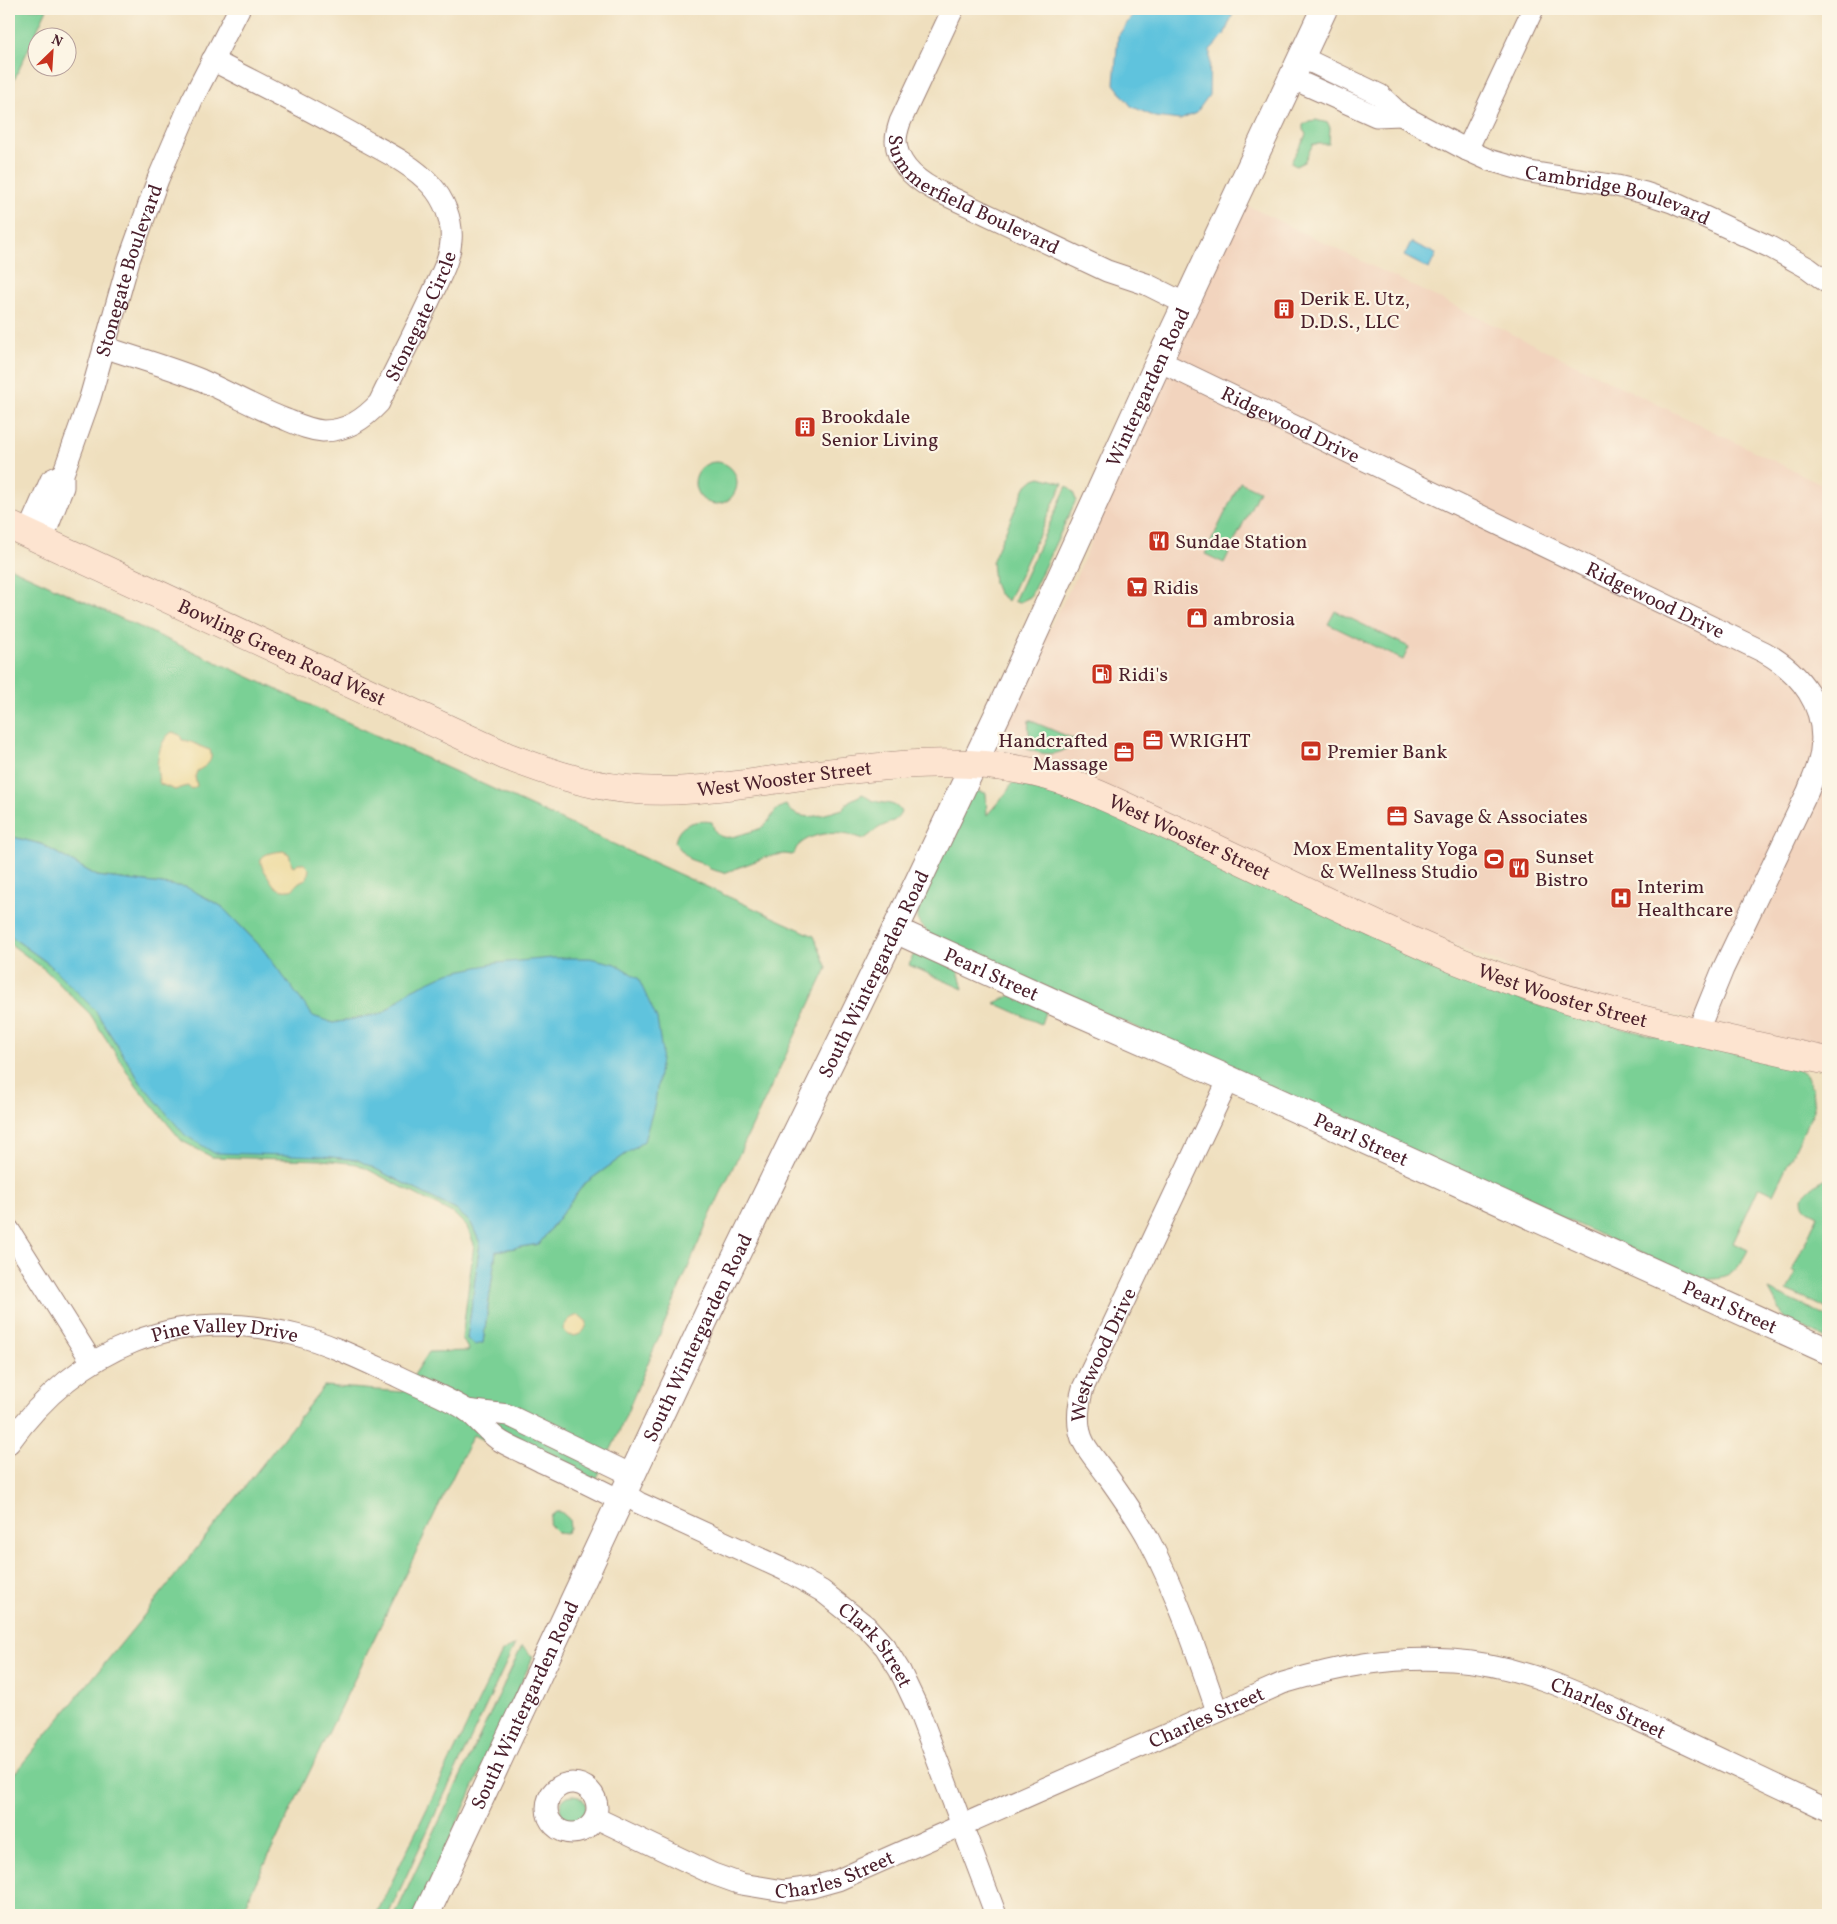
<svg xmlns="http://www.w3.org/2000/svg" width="1837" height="1924" font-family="Vollkorn,serif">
	<rect width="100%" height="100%" fill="#fcf5e5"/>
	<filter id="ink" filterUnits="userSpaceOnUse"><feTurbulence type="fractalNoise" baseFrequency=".02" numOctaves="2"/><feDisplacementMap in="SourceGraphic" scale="10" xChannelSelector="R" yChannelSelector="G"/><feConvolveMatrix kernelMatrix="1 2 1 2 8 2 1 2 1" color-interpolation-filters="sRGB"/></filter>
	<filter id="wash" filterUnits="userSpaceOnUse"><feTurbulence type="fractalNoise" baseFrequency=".0096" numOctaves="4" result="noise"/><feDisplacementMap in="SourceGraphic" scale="20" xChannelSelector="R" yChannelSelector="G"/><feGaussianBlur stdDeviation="1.12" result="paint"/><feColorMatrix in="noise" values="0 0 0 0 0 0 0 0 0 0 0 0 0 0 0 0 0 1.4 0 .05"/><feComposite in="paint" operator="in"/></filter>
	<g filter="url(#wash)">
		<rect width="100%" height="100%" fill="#efdfbe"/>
		<polygon fill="#f2d4be" points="1244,204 1828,487 1828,1050 1578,994 983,759 1077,575 1152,400"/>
		<g fill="#7ad095" stroke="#627860">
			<polygon points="9,9 47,9 9,91"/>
			<path d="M1316 120 1328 123 1330 128 1329 144H1313L1304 162 1296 166 1291 163C1295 152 1303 144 1306 134L1303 130V125L1309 121Z"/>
			<circle cx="716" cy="483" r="21"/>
			<polygon points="1040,477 1063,483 1008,601 998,593 994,583 992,562 1025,487 1034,479"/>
			<polygon points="1240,482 1259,491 1224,563 1205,554"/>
			<polygon points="1067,486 1073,492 1076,500 1030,597 1018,603 1014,601"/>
			<polygon points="9,567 814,936 827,968 709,1218 615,1441 590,1492 473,1435 240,1915 9,1915 9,1780 138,1623 324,1386 403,1392 429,1352 469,1351 462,1338 474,1244 467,1227 454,1214 357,1164 323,1160 212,1157 182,1141 137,1087 90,1014 44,969 9,943 9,935 49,964 95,1010 141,1083 322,1156 358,1160 456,1210 471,1223 480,1243 467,1339 483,1343 496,1251 539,1244 584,1184 644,1141 411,990 383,1013 333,1023 313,1017 262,948 221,906 185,887 97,876 41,844 9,836"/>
			<polygon points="1335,611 1409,647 1403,660 1328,624"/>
			<path d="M1029 720 1076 740C1062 757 1046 756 1027 749 1032 735 1027 732 1029 720Z"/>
			<path d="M1012 783C1086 799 1154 832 1222 864 1303 902 1383 942 1465 978 1568 1023 1682 1041 1792 1065L1806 1075 1812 1089 1814 1110 1773 1194 1759 1187 1733 1243 1748 1250C1734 1278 1729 1277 1699 1279L930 935 918 921V902L970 794 976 791 986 793 987 815 1007 792Z"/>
			<path d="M863 794C877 808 894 798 901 812 897 823 886 823 877 829 873 832 869 836 864 839 844 832 815 829 798 846 795 849 796 852 792 855L785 854 769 856 724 873 710 869 706 865 689 859 675 843C677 824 696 819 712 822 716 843 730 838 746 833 752 831 759 830 764 826 774 817 772 809 786 805 799 825 824 814 843 809L849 801Z"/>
			<polygon points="915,951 958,970 963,989 909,965"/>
			<polygon points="1012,995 1046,1009 1041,1024 994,1003"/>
			<path d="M1828 1178V1309L1787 1291 1795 1273 1792 1271 1818 1215C1809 1210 1802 1209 1802 1197L1812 1187Z"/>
			<polygon points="1769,1290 1828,1317 1828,1339 1784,1318"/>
			<polygon points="556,1512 561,1512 569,1519 570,1528 566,1534 558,1533 549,1524 551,1516"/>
			<polygon points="515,1644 388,1915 376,1915 502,1652"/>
			<polygon points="522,1646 533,1657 415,1915 395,1915"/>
			<circle cx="573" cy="1808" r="13"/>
		</g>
		<g fill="#eeda9e" stroke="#9c7c64">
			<path d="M172 732 180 735 182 740C193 741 199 747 210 750 214 762 206 766 197 771L195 777 197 786 192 789 187 786 175 790 160 784C155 768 157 742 172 732Z"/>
			<path d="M283 851 289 854 292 865 295 866 298 863H303L309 869 307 878C305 880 299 881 297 884 294 887 294 890 289 890 275 892 272 882 266 873 253 855 267 853 283 851Z"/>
			<path d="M579 1315 587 1322C586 1332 578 1338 568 1335L563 1329C566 1321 571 1317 579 1315Z"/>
		</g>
		<g fill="#5fc3dd" stroke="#547184">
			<polygon points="1137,9 1235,9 1224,35 1210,50 1209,95 1196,113 1180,120 1155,117 1131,106 1114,84 1118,36"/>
			<polygon points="1411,242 1436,254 1429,269 1404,256"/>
			<polygon points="9,836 41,844 97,876 186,887 221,906 262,948 313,1016 333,1023 383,1013 411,990 448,973 497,963 552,958 590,958 616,964 638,978 657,1019 662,1052 655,1103 644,1141 584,1184 539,1244 496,1251 483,1343 475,1345 467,1339 480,1243 471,1223 456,1210 358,1160 322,1156 214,1153 185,1135 141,1083 95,1010 49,964 9,935"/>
		</g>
	</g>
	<g filter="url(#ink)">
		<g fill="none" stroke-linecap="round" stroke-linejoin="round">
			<g stroke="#9c7f74" stroke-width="23">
				<g id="minor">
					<path id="s1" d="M953 9 900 122C898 128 896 135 896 141 897 164 915 179 933 189L1107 271 1146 284 1186 304"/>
					<path id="s2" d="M1301 57 1380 95 1401 115 1467 150 1489 160 1530 172 1617 186 1645 193 1672 202 1770 247 1808 268 1828 283"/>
					<polyline points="1291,78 1376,116 1401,115"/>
					<polyline points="1467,150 1533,9"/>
					<path id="s3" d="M104 347C136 358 169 367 201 380 230 393 258 409 287 420 299 425 310 430 323 431 347 431 364 419 379 403 397 365 417 328 434 290 441 275 450 258 451 241 453 221 444 199 431 185 413 165 386 152 362 139 313 111 262 86 212 60"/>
					<path id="s4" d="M1159 361 1764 652C1800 672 1827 706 1821 750 1820 764 1813 778 1808 791L1723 969 1697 1033"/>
					<polyline points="27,534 51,480 61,475"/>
					<path id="s5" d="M42 541 63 487V474L90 398 129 260 158 179 192 100 239 9"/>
					<polyline points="9,1230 92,1362"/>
					<polyline points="466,1410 508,1415 632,1475"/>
					<path id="s6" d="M9 1443C78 1347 180 1304 296 1335 331 1344 364 1361 397 1376 419 1387 444 1396 465 1409 478 1418 488 1434 502 1442 514 1449 529 1455 542 1462 568 1474 594 1487 620 1500"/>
					<path id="s7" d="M623 1493 639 1503 785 1570 822 1591 866 1626 885 1647 900 1671 918 1709 996 1915"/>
					<path id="s8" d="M1217 1711C1197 1653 1177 1593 1148 1538 1136 1516 1121 1495 1106 1474 1099 1464 1090 1454 1084 1443 1075 1426 1078 1406 1083 1388L1229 1079"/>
					<circle cx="572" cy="1808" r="25"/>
					<path id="s9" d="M596 1818 713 1874 741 1884 784 1891 813 1887 838 1880 1283 1683C1340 1666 1391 1656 1451 1660 1525 1664 1594 1700 1661 1731 1716 1757 1772 1783 1828 1810"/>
				</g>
			</g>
			<g stroke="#9c7f74" stroke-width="28">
				<g id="tertiary">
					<path id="s10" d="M895 930 1060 1005 1229 1079 1828 1351"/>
					<path id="s11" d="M426 1915 709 1311 895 930 1002 705 1159 361 1324 9"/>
				</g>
			</g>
			<g stroke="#9c7f74" stroke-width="29">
				<g id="secondary">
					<path id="s12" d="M9 525 506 756C546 771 584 785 626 789 670 794 715 788 758 782 852 770 954 750 1048 776 1090 788 1130 809 1170 827 1256 866 1341 910 1428 948 1555 1005 1692 1032 1828 1061"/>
				</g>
			</g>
			<use href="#minor" stroke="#fff" stroke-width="21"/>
			<use href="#tertiary" stroke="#fff" stroke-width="26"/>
			<use href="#secondary" stroke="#fde4d0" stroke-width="28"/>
		</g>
	</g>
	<defs>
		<g id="building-square" transform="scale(1.125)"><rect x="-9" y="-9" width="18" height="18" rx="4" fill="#c8321e" stroke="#fcf5e5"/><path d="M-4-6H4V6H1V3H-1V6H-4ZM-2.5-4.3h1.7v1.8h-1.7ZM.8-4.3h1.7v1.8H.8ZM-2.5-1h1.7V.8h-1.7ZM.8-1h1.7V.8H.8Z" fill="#fff"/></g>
		<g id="restaurant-square" transform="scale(1.125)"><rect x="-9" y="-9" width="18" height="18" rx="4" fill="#c8321e" stroke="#fcf5e5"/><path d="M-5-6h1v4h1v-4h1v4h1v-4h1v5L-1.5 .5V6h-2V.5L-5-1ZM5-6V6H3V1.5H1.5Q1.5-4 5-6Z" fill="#fff"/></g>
		<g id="supermarket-square" transform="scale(1.125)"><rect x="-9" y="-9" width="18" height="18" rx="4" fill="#c8321e" stroke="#fcf5e5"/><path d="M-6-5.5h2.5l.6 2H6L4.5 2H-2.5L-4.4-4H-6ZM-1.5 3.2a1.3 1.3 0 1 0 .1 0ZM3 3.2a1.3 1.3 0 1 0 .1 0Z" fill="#fff"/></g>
		<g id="shop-square" transform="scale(1.125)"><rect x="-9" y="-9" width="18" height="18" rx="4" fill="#c8321e" stroke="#fcf5e5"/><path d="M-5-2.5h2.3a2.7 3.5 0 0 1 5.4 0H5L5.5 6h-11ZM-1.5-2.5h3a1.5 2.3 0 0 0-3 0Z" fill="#fff"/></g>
		<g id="fuel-square" transform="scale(1.125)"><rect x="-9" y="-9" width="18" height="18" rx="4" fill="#c8321e" stroke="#fcf5e5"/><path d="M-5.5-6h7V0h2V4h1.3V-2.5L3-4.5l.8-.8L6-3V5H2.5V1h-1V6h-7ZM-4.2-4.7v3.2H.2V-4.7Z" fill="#fff"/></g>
		<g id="office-square" transform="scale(1.125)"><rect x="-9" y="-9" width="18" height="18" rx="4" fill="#c8321e" stroke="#fcf5e5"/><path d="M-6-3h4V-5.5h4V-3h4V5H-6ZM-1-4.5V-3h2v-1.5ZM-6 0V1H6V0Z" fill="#fff"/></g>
		<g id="bank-square" transform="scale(1.125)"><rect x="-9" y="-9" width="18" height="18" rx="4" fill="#c8321e" stroke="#fcf5e5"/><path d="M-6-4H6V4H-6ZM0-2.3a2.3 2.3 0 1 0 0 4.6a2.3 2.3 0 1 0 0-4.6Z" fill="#fff"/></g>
		<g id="stadium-square" transform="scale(1.125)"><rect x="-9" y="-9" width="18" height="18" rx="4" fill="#c8321e" stroke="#fcf5e5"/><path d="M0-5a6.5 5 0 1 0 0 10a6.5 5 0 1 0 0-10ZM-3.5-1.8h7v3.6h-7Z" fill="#fff"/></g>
		<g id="hospital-square" transform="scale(1.125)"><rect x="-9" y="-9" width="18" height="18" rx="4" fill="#c8321e" stroke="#fcf5e5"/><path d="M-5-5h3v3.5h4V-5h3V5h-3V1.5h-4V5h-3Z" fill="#fff"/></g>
	</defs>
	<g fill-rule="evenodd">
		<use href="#building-square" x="1284" y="309"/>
		<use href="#building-square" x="805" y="427"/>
		<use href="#restaurant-square" x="1159" y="541"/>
		<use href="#supermarket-square" x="1137" y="587"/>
		<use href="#shop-square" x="1197" y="618"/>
		<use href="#fuel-square" x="1102" y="674"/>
		<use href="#office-square" x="1153" y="740"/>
		<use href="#bank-square" x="1311" y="751"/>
		<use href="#office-square" x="1124" y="752"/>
		<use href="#office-square" x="1397" y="816"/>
		<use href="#stadium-square" x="1494" y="859"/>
		<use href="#restaurant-square" x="1519" y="868"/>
		<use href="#hospital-square" x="1621" y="898"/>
	</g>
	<g text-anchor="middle" stroke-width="4.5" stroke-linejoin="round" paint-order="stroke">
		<g font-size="20" fill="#4a1f2b" stroke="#fcf5e5">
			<text dy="7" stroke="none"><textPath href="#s1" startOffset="242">Summerfield Boulevard</textPath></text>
			<text dy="7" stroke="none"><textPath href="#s2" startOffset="349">Cambridge Boulevard</textPath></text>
			<text dy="7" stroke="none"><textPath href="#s5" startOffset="285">Stonegate Boulevard</textPath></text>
			<text dy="7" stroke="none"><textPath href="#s3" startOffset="396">Stonegate Circle</textPath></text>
			<text dy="7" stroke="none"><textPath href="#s11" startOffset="1690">Wintergarden Road</textPath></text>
			<text dy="7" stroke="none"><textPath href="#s4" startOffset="146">Ridgewood Drive</textPath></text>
			<text dy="7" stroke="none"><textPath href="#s4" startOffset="551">Ridgewood Drive</textPath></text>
			<text dy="7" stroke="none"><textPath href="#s12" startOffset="301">Bowling Green Road West</textPath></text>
			<text dy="7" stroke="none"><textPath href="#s12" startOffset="832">West Wooster Street</textPath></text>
			<text dy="7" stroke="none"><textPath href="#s12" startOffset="1252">West Wooster Street</textPath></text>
			<text dy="7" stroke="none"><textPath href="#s11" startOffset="1042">South Wintergarden Road</textPath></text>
			<text dy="7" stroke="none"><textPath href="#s10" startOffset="106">Pearl Street</textPath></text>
			<text dy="7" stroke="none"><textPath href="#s12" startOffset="1658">West Wooster Street</textPath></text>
			<text dy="7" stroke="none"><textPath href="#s10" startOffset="511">Pearl Street</textPath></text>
			<text dy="7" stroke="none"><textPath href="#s10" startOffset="916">Pearl Street</textPath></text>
			<text dy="7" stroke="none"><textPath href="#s11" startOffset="638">South Wintergarden Road</textPath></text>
			<text dy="7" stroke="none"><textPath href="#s6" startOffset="256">Pine Valley Drive</textPath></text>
			<text dy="7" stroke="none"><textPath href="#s8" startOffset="395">Westwood Drive</textPath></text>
			<text dy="7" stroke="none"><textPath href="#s7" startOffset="299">Clark Street</textPath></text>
			<text dy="7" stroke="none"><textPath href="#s11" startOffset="232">South Wintergarden Road</textPath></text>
			<text dy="7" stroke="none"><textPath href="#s9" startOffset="1081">Charles Street</textPath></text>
			<text dy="7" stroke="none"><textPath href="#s9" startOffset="661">Charles Street</textPath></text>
			<text dy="7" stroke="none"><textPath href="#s9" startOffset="256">Charles Street</textPath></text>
		</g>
		<g font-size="20" fill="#4a1f2b" stroke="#fcf5e5" text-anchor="start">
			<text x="1300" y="305">Derik E. Utz,<tspan x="1300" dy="23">D.D.S., LLC</tspan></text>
			<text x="821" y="423">Brookdale<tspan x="821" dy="23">Senior Living</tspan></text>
			<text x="1175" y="548">Sundae Station</text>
			<text x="1153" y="594">Ridis</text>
			<text x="1213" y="625">ambrosia</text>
			<text x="1118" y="681">Ridi's</text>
			<text x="1108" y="747" text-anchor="end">Handcrafted<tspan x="1108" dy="23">Massage</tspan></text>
			<text x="1169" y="747">WRIGHT</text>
			<text x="1327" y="758">Premier Bank</text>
			<text x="1413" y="823">Savage &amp; Associates</text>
			<text x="1478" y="855" text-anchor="end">Mox Ementality Yoga<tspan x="1478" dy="23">&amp; Wellness Studio</tspan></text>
			<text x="1535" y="863">Sunset<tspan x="1535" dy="23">Bistro</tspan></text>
			<text x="1637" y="893">Interim<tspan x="1637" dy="23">Healthcare</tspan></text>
		</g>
	</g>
	<rect width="1837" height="1924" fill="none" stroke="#fcf5e5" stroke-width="30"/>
	<g transform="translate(52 52) rotate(25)"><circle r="24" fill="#fcf5e5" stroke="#b59f9b"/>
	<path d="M0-4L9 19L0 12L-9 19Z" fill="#c8321e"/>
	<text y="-8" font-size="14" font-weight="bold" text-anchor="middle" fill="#4a1f2b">N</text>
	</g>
</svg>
